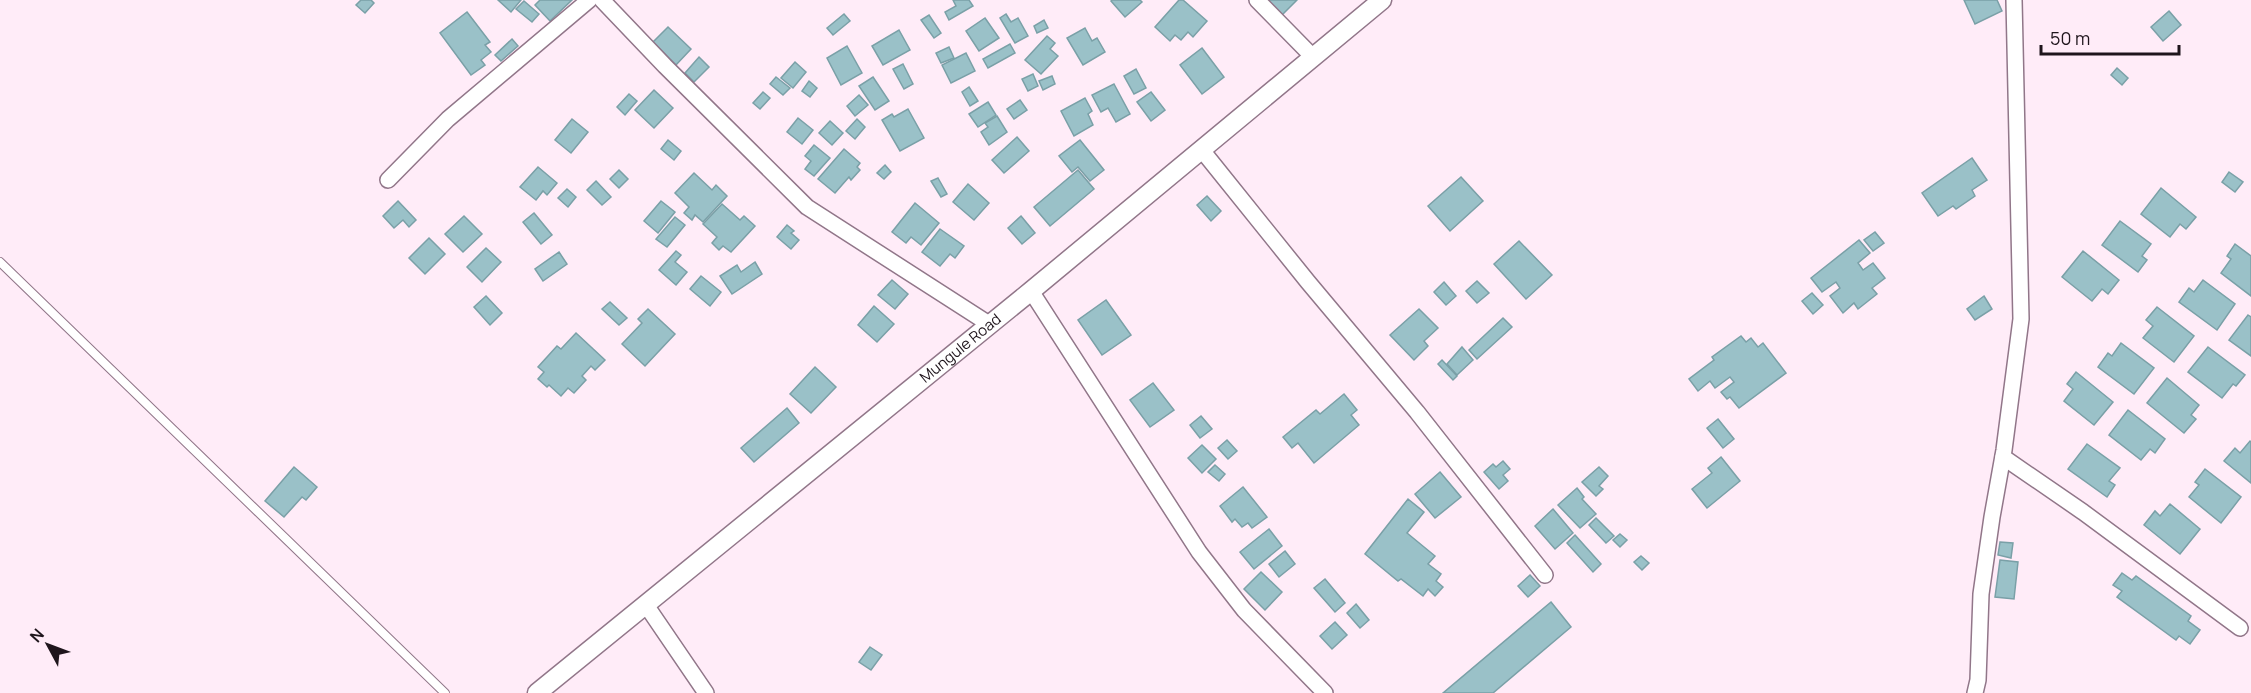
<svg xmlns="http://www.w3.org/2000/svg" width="2251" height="693" font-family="Manrope,sans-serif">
	<rect width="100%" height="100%" fill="#ffecf8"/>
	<g fill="#9ac1c8" stroke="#7aa0a7" stroke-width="1.5">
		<polygon points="361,0 371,0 374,3 365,13 356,5"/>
		<polygon points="498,0 521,0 511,12"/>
		<polygon points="540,0 572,0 550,21 535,5"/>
		<polygon points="953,0 969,0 973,6 949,20 945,12 956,6"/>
		<polygon points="1112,0 1140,0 1142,2 1125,17 1111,1"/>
		<polygon points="1179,0 1183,0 1207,21 1193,37 1188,32 1181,40 1175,35 1170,41 1155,27"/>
		<polygon points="1265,0 1297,0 1281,16"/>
		<polygon points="1964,0 1997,0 2002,11 1975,24"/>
		<polygon points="524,1 539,14 532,22 516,9"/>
		<polygon points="2169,11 2181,25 2163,41 2151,27"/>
		<polygon points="467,12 490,42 485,45 491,52 481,60 485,65 471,75 440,33"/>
		<polygon points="844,14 850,21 833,35 827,28"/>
		<polygon points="1006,14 1011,22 1018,18 1028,36 1015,43 1000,18"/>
		<polygon points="929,15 941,33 934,38 921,20"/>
		<polygon points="985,18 999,38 979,51 966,31"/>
		<polygon points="1044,20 1048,28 1037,33 1034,26"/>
		<polygon points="668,27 691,49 676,65 653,42"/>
		<polygon points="1085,28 1092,41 1097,38 1105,52 1083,65 1067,38"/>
		<polygon points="899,30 910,50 883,65 872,46"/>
		<polygon points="1047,36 1055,43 1050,49 1058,56 1041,74 1025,60"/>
		<polygon points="512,39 518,46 501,61 495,55"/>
		<polygon points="1010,44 1015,53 988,68 983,59"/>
		<polygon points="847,46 862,73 841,85 827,58"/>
		<polygon points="949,47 954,58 941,63 936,53"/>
		<polygon points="1202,48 1224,77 1202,94 1180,65"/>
		<polygon points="966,53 975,71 951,83 942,65"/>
		<polygon points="699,57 709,67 694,82 685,73"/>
		<polygon points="795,62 806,72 793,88 781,78"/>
		<polygon points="903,64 913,84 904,89 893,69"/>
		<polygon points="2117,68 2128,78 2122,85 2111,75"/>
		<polygon points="1136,69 1146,88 1134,94 1124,76"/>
		<polygon points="1033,74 1038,86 1028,91 1022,79"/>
		<polygon points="1052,76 1055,84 1043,90 1039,81"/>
		<polygon points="776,77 790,88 783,95 770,84"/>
		<polygon points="873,77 889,101 875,110 859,86"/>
		<polygon points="809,81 817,88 810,97 802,91"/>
		<polygon points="1114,84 1130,114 1116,122 1108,108 1101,112 1092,95"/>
		<polygon points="969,87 978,101 970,106 962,92"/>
		<polygon points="654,90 673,108 654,128 635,110"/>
		<polygon points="763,92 770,98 760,109 753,103"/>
		<polygon points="1151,92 1165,110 1151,121 1137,102"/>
		<polygon points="629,94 637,101 625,115 617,107"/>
		<polygon points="859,95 868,105 855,116 847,106"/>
		<polygon points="1085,98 1092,111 1088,114 1093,125 1074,136 1061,111"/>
		<polygon points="1020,100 1027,110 1014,119 1007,109"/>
		<polygon points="988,102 996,115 978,127 969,114"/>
		<polygon points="908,109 924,138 900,151 882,120 892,114 894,117"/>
		<polygon points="997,116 1007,132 989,145 981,132 988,127 985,123"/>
		<polygon points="798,118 813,130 802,144 787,132"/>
		<polygon points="572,119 588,132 571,153 555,140"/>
		<polygon points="857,119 865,127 855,139 846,131"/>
		<polygon points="830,121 843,133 832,145 819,133"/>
		<polygon points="1017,137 1029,151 1004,173 992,160"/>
		<polygon points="668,140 681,151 674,160 661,149"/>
		<polygon points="1080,140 1104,170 1090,181 1078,167 1072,172 1059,156"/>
		<polygon points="814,145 830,158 814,176 805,169 811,161 805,156"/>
		<polygon points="844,149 860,163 857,167 860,170 851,180 849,177 835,193 818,179"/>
		<polygon points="1972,158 1987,180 1972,190 1975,196 1956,209 1953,206 1938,216 1922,193"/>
		<polygon points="885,165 891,172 884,179 877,173"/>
		<polygon points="538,167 557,183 547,195 543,191 536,200 520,187"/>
		<polygon points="619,170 628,179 619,188 610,179"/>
		<polygon points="1078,170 1094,189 1050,226 1034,207"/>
		<polygon points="2229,172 2243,182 2235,192 2222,182"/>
		<polygon points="694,173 712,190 716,185 727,196 703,222 695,215 692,220 684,213 689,207 675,193"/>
		<polygon points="1461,177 1483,201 1450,231 1428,206"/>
		<polygon points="938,178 947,194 941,197 931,181"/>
		<polygon points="596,181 611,197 602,205 587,190"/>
		<polygon points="968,184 989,203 974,220 953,202"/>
		<polygon points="2161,188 2196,217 2186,229 2180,224 2170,237 2141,214"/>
		<polygon points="567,189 576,197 568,207 558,198"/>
		<polygon points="1207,196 1221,211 1211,221 1197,205"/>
		<polygon points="398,201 416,220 409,227 403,220 394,228 383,216"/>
		<polygon points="661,201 675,212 658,233 644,221"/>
		<polygon points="915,203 939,223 921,245 911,237 906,243 892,232"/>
		<polygon points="722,204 740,220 744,216 755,226 731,252 723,246 719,250 712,243 717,237 703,224"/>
		<polygon points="534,213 552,235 541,244 523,222"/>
		<polygon points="464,216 482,234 463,252 445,234"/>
		<polygon points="1021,216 1035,233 1022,244 1008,228"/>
		<polygon points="675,217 685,225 667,247 656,239"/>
		<polygon points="2120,221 2151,244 2142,256 2147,260 2138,272 2102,245"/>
		<polygon points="787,225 794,231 791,233 799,240 791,249 777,237"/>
		<polygon points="940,229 964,246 955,258 950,254 940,266 922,252"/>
		<polygon points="1875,232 1884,243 1873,251 1864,240"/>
		<polygon points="429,238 445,254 425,274 409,258"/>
		<polygon points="1859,240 1870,253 1858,263 1863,270 1873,263 1885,278 1872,288 1877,294 1858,309 1854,303 1843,313 1830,296 1840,288 1836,282 1822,292 1811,278"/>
		<polygon points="1519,241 1552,275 1526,299 1494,264"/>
		<polygon points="2235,244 2251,256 2251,296 2221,273 2231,259 2227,256"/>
		<polygon points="486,248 501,262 482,282 467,267"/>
		<polygon points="676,251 681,255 675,262 687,272 676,285 659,270"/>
		<polygon points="2083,251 2119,280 2108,294 2102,289 2092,301 2062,277"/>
		<polygon points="559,252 567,264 543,281 535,269"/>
		<polygon points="755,262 762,274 732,294 720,276 737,265 741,272"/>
		<polygon points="701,276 721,292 710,306 690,289"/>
		<polygon points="892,280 908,294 895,309 878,295"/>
		<polygon points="2203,280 2235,304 2217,330 2179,302 2189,288 2194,292"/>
		<polygon points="1477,281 1489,293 1477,303 1466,291"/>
		<polygon points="1444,282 1456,296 1446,305 1434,292"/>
		<polygon points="1812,293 1823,305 1813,314 1802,301"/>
		<polygon points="486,296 502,313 490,325 474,307"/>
		<polygon points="1984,296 1992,309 1975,320 1967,309"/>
		<polygon points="1106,300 1131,335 1102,355 1078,320"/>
		<polygon points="610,302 627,318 619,325 602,309"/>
		<polygon points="874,306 894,324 877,342 858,325"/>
		<polygon points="2157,307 2194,336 2174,362 2143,338 2153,326 2146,320"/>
		<polygon points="648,309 675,334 645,366 622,344 642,323 638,319"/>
		<polygon points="1419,309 1438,328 1424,341 1428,346 1414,360 1390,335"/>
		<polygon points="2248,315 2251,317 2251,356 2229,340"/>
		<polygon points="1503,318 1512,327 1477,359 1469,350"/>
		<polygon points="576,333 605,360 595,370 591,366 582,376 586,380 574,393 568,388 561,396 549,385 547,387 538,379 544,372 538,367 557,346 561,349"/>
		<polygon points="1741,336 1746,342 1751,338 1758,347 1763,343 1786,373 1739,408 1730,397 1727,399 1721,392 1734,382 1730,377 1715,388 1710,381 1698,391 1689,379 1714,360 1712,357"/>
		<polygon points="2121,343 2154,368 2134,394 2098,367 2108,353 2112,356"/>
		<polygon points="1462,347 1473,360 1457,375 1447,364"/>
		<polygon points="2208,347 2245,375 2236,386 2233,384 2222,398 2188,372"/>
		<polygon points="1442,360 1457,376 1453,380 1438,364"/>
		<polygon points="815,367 836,387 811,413 790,394"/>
		<polygon points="2076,372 2113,402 2094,425 2064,401 2073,389 2067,384"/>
		<polygon points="2167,378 2199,405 2191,415 2196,419 2184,433 2147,403"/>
		<polygon points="1153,383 1174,410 1150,427 1130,400"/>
		<polygon points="1344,394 1357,410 1351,415 1359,425 1314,463 1298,443 1292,448 1283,437 1316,410 1320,414"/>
		<polygon points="787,408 799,423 754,462 741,448"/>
		<polygon points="2128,410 2165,439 2155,453 2150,449 2141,460 2109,435"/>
		<polygon points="1201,416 1212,429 1200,438 1190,425"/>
		<polygon points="1718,419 1734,439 1723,448 1707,428"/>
		<polygon points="1227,440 1237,451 1228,459 1218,448"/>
		<polygon points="2250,441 2251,442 2251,483 2224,461 2235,448 2240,453"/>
		<polygon points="2087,444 2120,468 2109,481 2115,485 2107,497 2068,469"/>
		<polygon points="1202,445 1216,459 1202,473 1188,458"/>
		<polygon points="1721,457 1740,481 1707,508 1692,489 1712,473 1708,468"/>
		<polygon points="1503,461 1510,469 1503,475 1508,481 1499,489 1484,472 1493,464 1496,467"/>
		<polygon points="1215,465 1225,474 1219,481 1208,472"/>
		<polygon points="294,467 317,487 306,500 302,497 284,517 265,501"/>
		<polygon points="1599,467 1608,476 1599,486 1603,489 1596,496 1582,482"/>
		<polygon points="2205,469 2241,497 2221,523 2189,497 2199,485 2195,482"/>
		<polygon points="1440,472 1461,497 1435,518 1415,494"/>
		<polygon points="1243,487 1267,517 1252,528 1248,523 1242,527 1235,519 1232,522 1220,506"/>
		<polygon points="1577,488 1584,497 1582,499 1596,514 1580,528 1558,505"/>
		<polygon points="1408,499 1424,512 1407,533 1435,556 1428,564 1441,574 1436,581 1443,587 1435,596 1428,589 1423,596 1401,579 1398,581 1365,554"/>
		<polygon points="2170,504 2200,529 2180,554 2144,525 2155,511 2160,516"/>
		<polygon points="1553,509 1573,533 1555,549 1535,526"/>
		<polygon points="1596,518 1614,536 1606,543 1589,525"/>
		<polygon points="1269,529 1282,546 1254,569 1240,552"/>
		<polygon points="1620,534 1627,540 1620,547 1613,540"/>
		<polygon points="1575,535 1601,564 1593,572 1567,543"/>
		<polygon points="2000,542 2013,543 2011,558 1998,555"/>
		<polygon points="1285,551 1295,564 1279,577 1269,564"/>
		<polygon points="1641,556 1649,563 1642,570 1634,562"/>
		<polygon points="2000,560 2018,562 2014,599 1995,597"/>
		<polygon points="1261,572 1282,592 1265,610 1244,589"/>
		<polygon points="2122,573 2132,580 2136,576 2191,616 2188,621 2200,630 2190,644 2179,636 2176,640 2117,597 2122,591 2113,585"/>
		<polygon points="1530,575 1540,586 1528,597 1518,586"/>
		<polygon points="1325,579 1345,603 1335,612 1314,588"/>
		<polygon points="1551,602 1571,627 1493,693 1443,693"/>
		<polygon points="1356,604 1369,620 1360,628 1347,613"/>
		<polygon points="1335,622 1347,635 1332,649 1320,636"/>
		<polygon points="870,647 882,655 871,670 859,662"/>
	</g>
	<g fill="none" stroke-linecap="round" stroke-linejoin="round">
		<g stroke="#917689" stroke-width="10">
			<polyline id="service" points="0,262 445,693"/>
		</g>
		<g stroke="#917689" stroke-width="18">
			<g id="minor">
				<polyline points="602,0 665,66 807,207 989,324"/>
				<polyline points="1257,0 1313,57"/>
				<polyline points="1201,149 1308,282 1417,412 1545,575"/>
				<polyline points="388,180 448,119 589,0"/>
				<polyline points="1031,291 1199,552 1244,610 1325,693"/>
				<polyline points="2003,457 2083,512 2240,628"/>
				<polyline points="646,605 706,693"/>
				<polyline points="1975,693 1978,680 1981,594 1992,517 2004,450 2021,319 2014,0"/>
			</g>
		</g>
		<g stroke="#917689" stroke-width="21">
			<g id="tertiary">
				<path id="s1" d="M537 693 1031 291 1382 0"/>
			</g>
		</g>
		<use href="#service" stroke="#fff" stroke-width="8"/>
		<use href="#minor" stroke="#fff" stroke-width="15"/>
		<use href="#tertiary" stroke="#fff" stroke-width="18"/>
	</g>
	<g text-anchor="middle" stroke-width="4.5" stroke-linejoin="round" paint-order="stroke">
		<g font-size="15" fill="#1f151c" stroke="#ffecf8">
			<text dy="5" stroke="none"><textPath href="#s1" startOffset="546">Mungule Road</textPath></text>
		</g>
	</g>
	<g transform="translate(48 645) rotate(311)" stroke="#ffecf8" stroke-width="4.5" paint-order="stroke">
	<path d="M0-4.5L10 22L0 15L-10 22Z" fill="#1f151c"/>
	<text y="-9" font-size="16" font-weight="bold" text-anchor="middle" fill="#1f151c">N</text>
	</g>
	<path d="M2041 45v9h138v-9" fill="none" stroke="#1f151c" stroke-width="3"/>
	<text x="2050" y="45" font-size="18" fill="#1f151c" stroke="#ffecf8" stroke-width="4.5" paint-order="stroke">50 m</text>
</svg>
